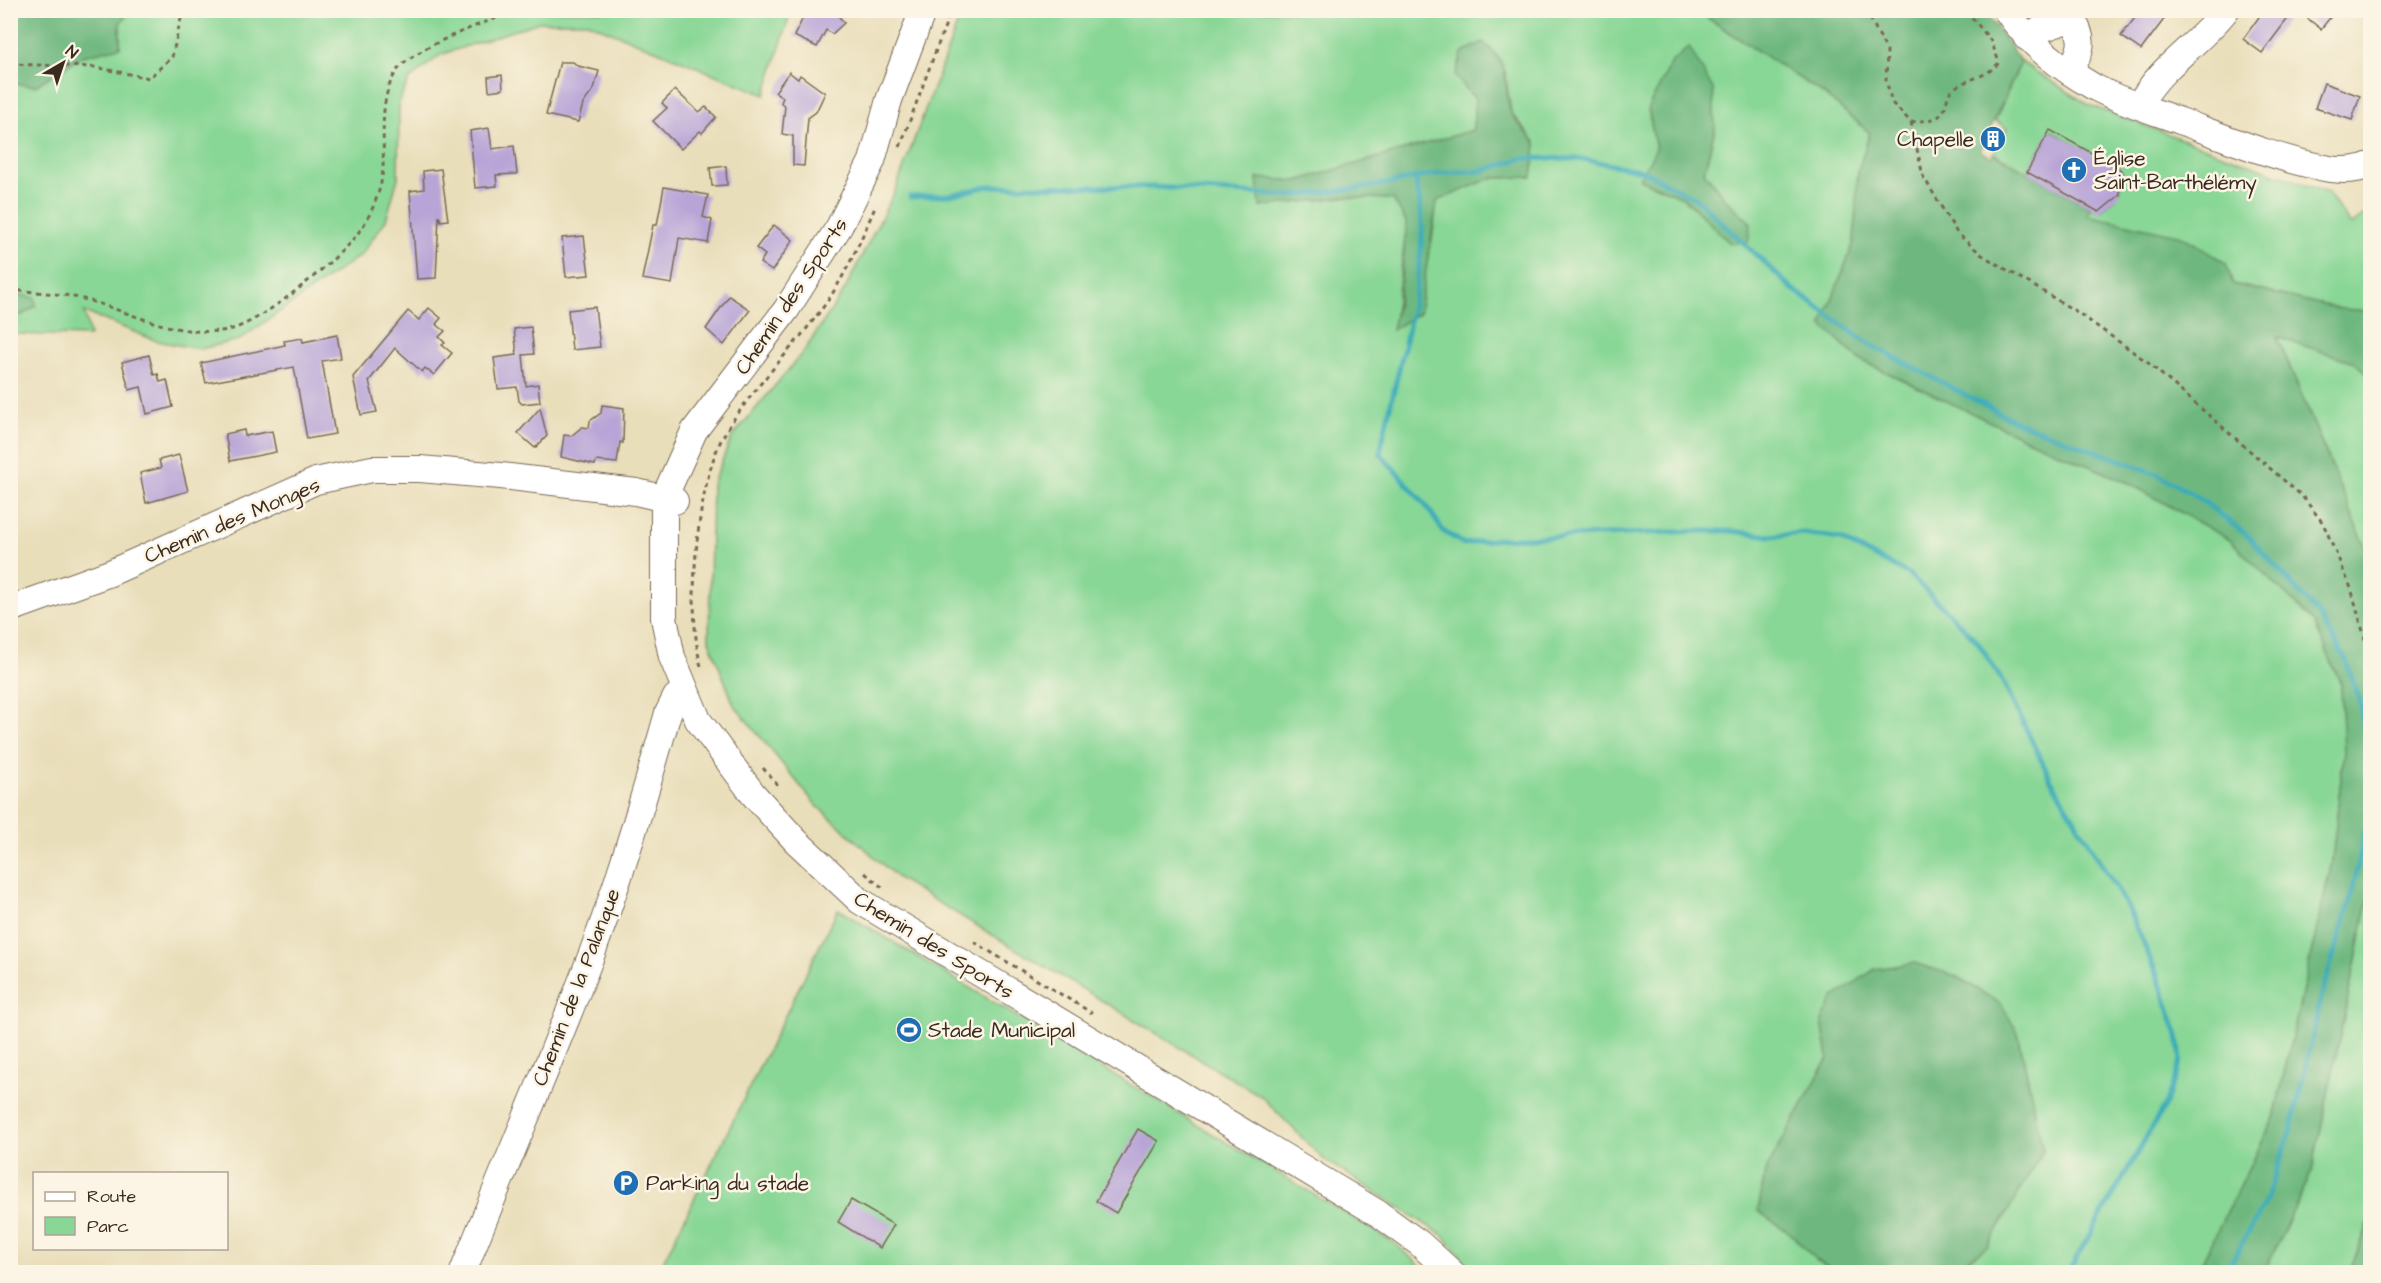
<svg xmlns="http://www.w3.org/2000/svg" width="2381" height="1283" font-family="'Architects Daughter',sans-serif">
	<rect width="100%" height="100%" fill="#fcf5e5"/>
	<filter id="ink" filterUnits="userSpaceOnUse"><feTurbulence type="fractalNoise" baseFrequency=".0167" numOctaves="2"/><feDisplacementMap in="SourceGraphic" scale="12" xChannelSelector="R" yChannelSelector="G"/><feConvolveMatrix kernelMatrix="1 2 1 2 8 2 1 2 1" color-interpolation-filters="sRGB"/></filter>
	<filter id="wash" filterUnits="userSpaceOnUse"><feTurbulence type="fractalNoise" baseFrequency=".008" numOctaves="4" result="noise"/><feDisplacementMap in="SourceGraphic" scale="24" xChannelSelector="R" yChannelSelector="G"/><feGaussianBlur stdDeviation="1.35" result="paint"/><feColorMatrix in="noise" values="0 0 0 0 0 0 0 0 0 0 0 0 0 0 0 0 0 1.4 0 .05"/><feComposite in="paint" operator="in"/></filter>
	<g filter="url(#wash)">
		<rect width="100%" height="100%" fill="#e9deba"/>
		<g fill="#89d796" stroke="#62805a" stroke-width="1.5" fill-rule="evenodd">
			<polygon points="130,11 791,11 765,95 587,22 539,22 440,55 409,80 399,102 398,178 386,220 361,255 239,340 200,349 157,341 84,312 90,336 11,334 11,316 22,315 20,295 11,296 11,83 35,86 82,56 120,47 120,23"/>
			<path d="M962 11H1697L1825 95 1870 133 1858 171 1854 242 1823 325 1859 359 2022 437 2129 483 2230 540 2314 622 2341 684 2344 751 2332 862 2274 1118 2197 1272H1937L1959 1266 1988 1246 2043 1150 2018 1033 1822 1021 1828 1058 1790 1130 1758 1211 1790 1233 1816 1260 1837 1272H1474L1444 1236 1323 1159 1261 1096 899 879 816 805 734 705 709 640 712 485 732 437 804 351 844 291 895 191ZM1672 62 1715 129 1704 172 1725 199 1751 223 1730 243 1683 197 1640 179 1656 149 1648 108ZM1505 71 1511 112 1536 143 1532 177 1491 178 1437 201 1432 241 1393 329 1407 223 1393 199 1342 197 1260 207 1258 178 1297 181 1473 130 1475 99Z"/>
			<path d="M2021 62 2089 105 2328 193 2351 225 2370 211V321L2341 309 2215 280 2080 226 2091 208 2101 211C2109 202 2127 195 2118 181L2122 172 2051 130 2027 172 1994 153 2007 128 1995 121Z"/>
			<polygon points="2277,336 2355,362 2370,376 2370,558"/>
			<polygon points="2370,891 2370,1221 2349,1272 2264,1272 2312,1171"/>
			<polygon points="838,909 1393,1242 1423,1268 1422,1272 658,1272"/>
		</g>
		<g fill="#6eb87f" stroke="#54714e" stroke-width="1.5">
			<polygon points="11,10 130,10 130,11 120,23 120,47 82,56 35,86 11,83"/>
			<polygon points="1697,11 1985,11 2021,62 1980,151 1992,157 1994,153 2091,208 2087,215 2182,236 2226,263 2233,284 2341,309 2370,311 2370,376 2354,362 2277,337 2370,558 2370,891 2312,1171 2264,1272 2197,1272 2274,1118 2332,862 2344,751 2341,684 2314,622 2230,540 2129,483 2022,437 1859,359 1822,325 1854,242 1858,171 1870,133 1825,95"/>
			<path d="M1483 42C1513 67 1502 76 1510 109 1513 121 1529 134 1536 143L1532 177 1491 178 1437 201 1419 313 1392 330 1399 297 1407 223 1393 199 1342 197 1260 207 1257 178 1297 181 1473 130 1475 99 1455 76 1462 53Z"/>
			<polygon points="1689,47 1713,89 1715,129 1704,172 1725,199 1751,223 1748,242 1730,243 1683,197 1639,179 1656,149 1648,108 1672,62"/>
			<polygon points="20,295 35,298 36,306 22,315 11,316 11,296"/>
			<polygon points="1914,963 1956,976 2001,1004 2018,1033 2043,1151 1988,1246 1959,1266 1937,1272 1837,1272 1816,1260 1790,1233 1758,1211 1765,1172 1828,1058 1822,1021 1834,997 1875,969"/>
			<polygon points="2370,1221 2370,1272 2349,1272"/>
		</g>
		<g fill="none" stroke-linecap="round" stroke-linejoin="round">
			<g stroke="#3bacb8" stroke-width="5">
				<path d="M1415 177C1418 195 1423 214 1422 232 1419 305 1394 381 1380 453L1427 507 1443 531 1464 544 1498 539 1697 531H1733L1770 536 1804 533 1840 539 1909 574 1977 641 2003 682 2051 780 2128 908 2158 977 2178 1036 2181 1061 2165 1105 2068 1272"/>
				<polyline points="910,197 950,195 989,186 1155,187 1291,196 1369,187 1441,173 1481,171 1523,158 1582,159 1644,171 1698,200 1790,287 1869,344 2015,421 2159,475 2195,495 2248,536 2316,611 2344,656 2359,698 2370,761"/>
				<polyline points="2226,1272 2265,1203 2290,1133 2324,987 2351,898 2370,808"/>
			</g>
		</g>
		<g id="blocks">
			<g fill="#b8a4d7">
				<polygon points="807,10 834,10 844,23 832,34 826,30 817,47 794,36"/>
				<polygon points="2141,10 2171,10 2141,50 2121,36"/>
				<polygon points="2264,10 2281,10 2289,17 2262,53 2243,39"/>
				<polygon points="2297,10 2336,10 2321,29"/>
				<polygon points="560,62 573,62 578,66 599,71 594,89 583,104 578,122 546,115"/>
				<polygon points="789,72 798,79 800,75 825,93 816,112 808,118 804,166 793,165 793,136 782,134 785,106 781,103 783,97 775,92"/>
				<polygon points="502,75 503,89 489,91 488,77"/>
				<polygon points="2324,83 2360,96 2352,120 2315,108"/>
				<polygon points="675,90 699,112 706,107 716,117 702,133 700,131 681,149 653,121 667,108 662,103"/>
				<polygon points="489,128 492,149 514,146 517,174 496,175 497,186 475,188 470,131"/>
				<polygon points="2050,130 2119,168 2123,173 2120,178 2120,195 2099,212 2027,172"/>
				<polygon points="726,166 727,185 712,186 710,168"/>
				<polygon points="441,169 448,220 441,221 439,216 436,278 417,279 410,191 424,189 423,171"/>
				<polygon points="664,187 708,195 703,217 712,220 708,243 679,238 672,284 642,279 653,225 657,225"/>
				<polygon points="774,225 793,240 772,271 760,263 765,255 756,248"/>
				<polygon points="584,236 589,275 566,277 562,238"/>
				<polygon points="729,296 750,310 724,345 706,329"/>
				<polygon points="595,307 600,347 572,350 568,310"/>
				<polygon points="429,308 441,318 436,324 445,331 439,337 445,343 442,345 452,353 434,375 425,368 422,372 395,348 369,381 377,412 361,415 353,377 408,311 419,320"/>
				<polygon points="531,327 534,354 523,355 526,386 538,384 540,402 522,404 519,401 517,387 498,389 494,358 517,355 514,329"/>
				<polygon points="337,335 341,358 322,361 335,434 307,439 294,367 206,383 201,363 285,345 284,341 302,338 303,342"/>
				<polygon points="149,355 154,375 158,374 160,382 167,380 173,407 147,414 141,387 129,390 122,362"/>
				<polygon points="602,405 624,408 623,443 620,442 617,463 596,461 595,465 561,457 564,435 571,436 582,427 589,428 590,421 601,413"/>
				<polygon points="540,408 547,436 535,448 518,433"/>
				<polygon points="244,430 245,436 272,431 276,452 230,461 225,434"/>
				<polygon points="179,455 188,491 146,503 140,473 161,468 159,460"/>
				<polygon points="1138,1129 1159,1141 1116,1213 1096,1201"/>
				<polygon points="851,1200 894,1225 880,1248 838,1222"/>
			</g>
		</g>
	</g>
	<g filter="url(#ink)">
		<use href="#blocks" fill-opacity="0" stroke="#786955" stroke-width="1.5"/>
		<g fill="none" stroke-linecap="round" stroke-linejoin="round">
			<g stroke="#786955" stroke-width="28">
				<g id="minor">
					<polyline points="923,10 889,100 872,161 839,227 786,310 694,431 664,498 664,618 672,657 698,720 753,794 796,841 860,901 1379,1214 1419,1243 1451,1272"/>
					<path d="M2006 10C2029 44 2059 67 2094 87 2122 102 2154 111 2183 122 2231 140 2280 160 2330 169 2344 171 2358 170 2370 165"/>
					<path d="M2026 37C2039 27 2057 26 2071 17 2086 40 2082 48 2070 72"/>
					<path d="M2139 106C2158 67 2200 44 2226 10"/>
					<polyline points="10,609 110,573 316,481 372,469 420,469 501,476 636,492 675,501"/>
					<path d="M463 1272C501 1175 543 1079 581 982 616 894 642 804 668 713L676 697"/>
				</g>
			</g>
			<g stroke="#786955" stroke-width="3" stroke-dasharray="4.5 4.5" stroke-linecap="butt">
				<path d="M1866 10 1887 51 1886 80 1892 103 1911 122C1919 121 1932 121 1939 116 1949 109 1944 95 1954 88 1968 78 1989 77 1999 62L1991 41 1966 10"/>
				<polyline points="10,64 94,67 149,78 172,57 183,10"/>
				<polyline points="1911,122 1923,176 1957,233 1982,255 2077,312 2146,361 2302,496 2323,523 2351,588 2370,657"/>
				<polyline points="900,147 951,10"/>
				<path d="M10 290C34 292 60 293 83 299 132 312 175 338 228 330 259 325 339 259 358 233 369 219 377 200 381 183 388 147 375 105 396 72 412 47 492 19 521 10"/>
				<path d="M701 666C686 612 696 481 725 433 751 390 788 354 818 314 842 284 861 240 876 205"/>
				<polyline points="763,768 780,788"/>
				<polyline points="865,873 883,888"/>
				<polyline points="974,942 1092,1013"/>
			</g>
			<use href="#minor" stroke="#fff" stroke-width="26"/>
		</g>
	</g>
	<defs>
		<g id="building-disc" transform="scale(1.35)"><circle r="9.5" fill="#1f6fb2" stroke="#fcf5e5"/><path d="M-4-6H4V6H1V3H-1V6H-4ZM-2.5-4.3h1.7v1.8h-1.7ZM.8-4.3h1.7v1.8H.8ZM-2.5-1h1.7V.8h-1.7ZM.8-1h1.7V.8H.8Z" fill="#fff"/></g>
		<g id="church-disc" transform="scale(1.35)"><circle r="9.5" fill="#1f6fb2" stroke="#fcf5e5"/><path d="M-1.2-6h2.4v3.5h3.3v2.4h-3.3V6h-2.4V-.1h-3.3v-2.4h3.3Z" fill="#fff"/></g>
		<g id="stadium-disc" transform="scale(1.35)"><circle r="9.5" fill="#1f6fb2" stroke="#fcf5e5"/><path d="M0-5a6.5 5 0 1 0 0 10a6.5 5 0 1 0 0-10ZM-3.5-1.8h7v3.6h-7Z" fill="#fff"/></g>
		<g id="parking-disc" transform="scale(1.35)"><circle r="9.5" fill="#1f6fb2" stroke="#fcf5e5"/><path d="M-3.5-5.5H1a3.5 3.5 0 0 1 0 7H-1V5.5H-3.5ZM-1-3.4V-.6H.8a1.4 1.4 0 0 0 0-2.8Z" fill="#fff"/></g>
	</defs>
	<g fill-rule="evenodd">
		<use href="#building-disc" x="1993" y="139"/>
		<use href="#church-disc" x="2074" y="170"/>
		<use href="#stadium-disc" x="909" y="1030"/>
		<use href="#parking-disc" x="626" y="1183"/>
	</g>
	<g text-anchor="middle" stroke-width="5" stroke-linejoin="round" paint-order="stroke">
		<g font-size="21" fill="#3b2a1e" stroke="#fcf5e5" text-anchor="start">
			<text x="1974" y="146" text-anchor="end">Chapelle</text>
			<text x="2094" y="165">Église<tspan x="2094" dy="24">Saint-Barthélémy</tspan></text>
			<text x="928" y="1037">Stade Municipal</text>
			<text x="646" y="1190">Parking du stade</text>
		</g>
		<g font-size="21" fill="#3b2a1e" stroke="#fcf5e5">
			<text transform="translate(791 296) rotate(-56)" y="7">Chemin des Sports</text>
			<text transform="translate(232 520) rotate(-23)" y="7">Chemin des Monges</text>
			<text transform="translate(934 945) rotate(32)" y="7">Chemin des Sports</text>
			<text transform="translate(576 987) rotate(-69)" y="7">Chemin de la Palanque</text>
		</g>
	</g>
	<rect width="2381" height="1283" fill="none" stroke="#fcf5e5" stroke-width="36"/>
	<rect x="33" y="1172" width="195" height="78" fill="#fcf5e5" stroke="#afa495" stroke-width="1.5"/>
	<rect x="45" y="1192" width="30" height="9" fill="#ffffff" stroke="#afa495" stroke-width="1.5"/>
	<text x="87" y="1202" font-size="18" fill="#3b2a1e">Route</text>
	<rect x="45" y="1217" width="30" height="18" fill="#89d796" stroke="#afa495" stroke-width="1.5"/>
	<text x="87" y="1232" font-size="18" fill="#3b2a1e">Parc</text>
	<g transform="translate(63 63) rotate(39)" stroke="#fcf5e5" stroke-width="4.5" paint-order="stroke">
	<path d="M0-4.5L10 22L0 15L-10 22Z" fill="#3b2a1e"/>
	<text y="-9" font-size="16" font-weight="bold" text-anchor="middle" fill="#3b2a1e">N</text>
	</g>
</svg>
